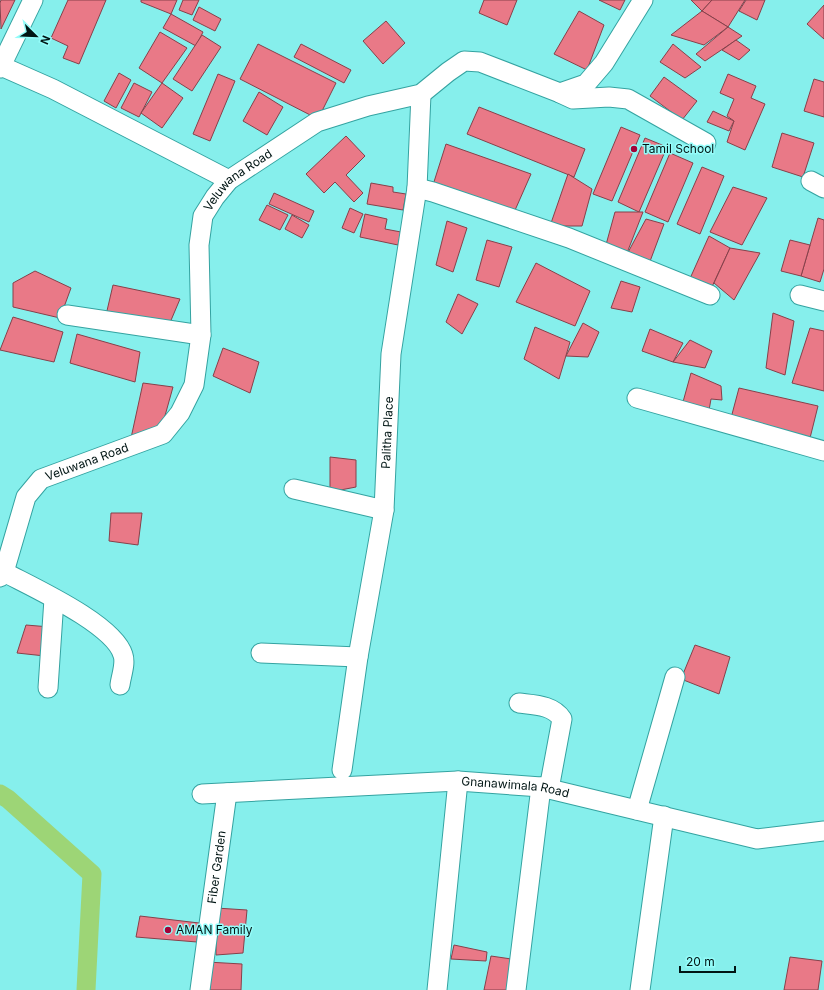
<svg xmlns="http://www.w3.org/2000/svg" width="824" height="990" font-family="Inter,sans-serif">
	<rect width="100%" height="100%" fill="#86efec"/>
	<g fill="none" stroke-linecap="round" stroke-linejoin="round">
		<polyline stroke="#9dd576" stroke-width="19" points="0,794 8,799 92,874 86,990"/>
	</g>
	<g fill="#e97987" stroke="#87404a">
		<polygon points="1,0 15,0 1,29 0,3"/>
		<polygon points="68,0 106,0 79,64 63,58 68,46 51,38"/>
		<polygon points="141,0 177,0 171,14 141,2"/>
		<polygon points="183,0 199,0 192,15 179,10"/>
		<polygon points="484,0 517,0 507,25 479,13"/>
		<polygon points="599,0 625,0 620,10"/>
		<polygon points="691,0 712,0 702,11"/>
		<polygon points="712,0 745,0 728,27 702,11"/>
		<polygon points="746,0 765,0 757,20 739,11"/>
		<polygon points="824,5 824,39 807,24"/>
		<polygon points="199,7 221,19 215,31 193,20"/>
		<polygon points="579,11 604,25 587,70 554,54"/>
		<polygon points="702,11 728,27 704,45 671,35"/>
		<polygon points="171,14 203,32 196,46 163,28"/>
		<polygon points="386,21 405,43 383,64 363,41"/>
		<polygon points="728,27 742,36 705,61 696,54"/>
		<polygon points="160,32 187,48 162,83 139,68"/>
		<polygon points="202,35 221,47 192,91 173,79"/>
		<polygon points="736,40 750,50 739,60 722,50"/>
		<polygon points="258,44 336,83 318,119 240,79"/>
		<polygon points="301,44 351,70 344,83 294,57"/>
		<polygon points="673,44 701,67 685,78 660,62"/>
		<polygon points="119,73 131,80 116,108 104,101"/>
		<polygon points="218,74 235,81 210,141 193,134"/>
		<polygon points="728,74 756,86 751,98 765,104 745,150 727,142 734,121 727,116 734,99 720,93"/>
		<polygon points="664,77 697,101 682,120 650,96"/>
		<polygon points="814,79 824,82 824,117 804,111"/>
		<polygon points="134,83 152,92 139,117 121,108"/>
		<polygon points="162,83 183,98 162,128 141,113"/>
		<polygon points="259,92 283,107 267,135 243,121"/>
		<polygon points="479,107 585,149 574,177 467,134"/>
		<polygon points="713,111 734,121 729,131 707,122"/>
		<polygon points="621,127 640,135 612,201 593,194"/>
		<polygon points="782,133 814,143 803,177 772,167"/>
		<polygon points="346,136 365,156 346,175 363,193 354,202 335,182 324,193 306,174"/>
		<polygon points="645,138 667,147 639,212 618,202"/>
		<polygon points="446,144 531,174 512,217 433,185"/>
		<polygon points="670,153 693,163 668,222 645,212"/>
		<polygon points="702,167 724,176 700,234 677,224"/>
		<polygon points="568,174 592,189 582,226 550,226"/>
		<polygon points="371,183 393,187 393,192 406,194 403,210 367,204"/>
		<polygon points="733,187 767,198 742,245 710,232"/>
		<polygon points="274,193 314,211 309,222 269,204"/>
		<polygon points="267,205 288,215 280,230 259,220"/>
		<polygon points="350,208 363,214 354,233 342,228"/>
		<polygon points="615,212 643,212 625,258 604,252"/>
		<polygon points="365,214 387,219 385,229 401,232 398,245 360,237"/>
		<polygon points="292,215 309,225 302,238 285,229"/>
		<polygon points="818,218 824,220 824,269 820,282 801,276"/>
		<polygon points="646,219 664,224 649,264 625,258"/>
		<polygon points="447,221 467,228 453,272 436,265"/>
		<polygon points="709,236 730,248 710,291 688,283"/>
		<polygon points="487,240 512,247 499,287 476,280"/>
		<polygon points="790,240 810,245 801,276 781,271"/>
		<polygon points="730,248 760,253 734,300 714,283"/>
		<polygon points="536,263 590,291 575,326 516,302"/>
		<polygon points="35,271 71,288 60,318 13,307 13,283"/>
		<polygon points="621,281 640,287 632,312 611,308"/>
		<polygon points="113,285 180,299 169,325 106,315"/>
		<polygon points="458,294 478,304 462,334 446,322"/>
		<polygon points="773,313 794,321 785,375 766,368"/>
		<polygon points="13,317 63,332 54,362 0,350"/>
		<polygon points="583,323 599,332 588,357 566,356"/>
		<polygon points="535,327 570,342 559,379 524,359"/>
		<polygon points="810,328 824,331 824,391 792,383"/>
		<polygon points="650,329 683,343 673,362 642,351"/>
		<polygon points="77,334 140,352 135,382 70,363"/>
		<polygon points="690,340 712,351 705,368 673,362"/>
		<polygon points="223,348 259,362 250,393 213,376"/>
		<polygon points="691,373 721,386 722,400 711,399 708,416 683,402"/>
		<polygon points="143,383 173,387 161,430 131,438"/>
		<polygon points="739,388 818,406 810,438 731,418"/>
		<polygon points="330,457 356,460 356,487 330,492"/>
		<polygon points="111,513 142,513 138,545 109,541"/>
		<polygon points="26,625 50,627 45,656 17,653"/>
		<polygon points="695,645 730,657 719,694 681,679"/>
		<polygon points="216,908 247,910 243,953 216,955"/>
		<polygon points="140,916 199,923 197,942 136,937"/>
		<polygon points="454,945 487,952 486,961 451,959"/>
		<polygon points="491,956 518,960 514,990 484,990"/>
		<polygon points="790,957 822,961 818,990 784,990"/>
		<polygon points="207,962 242,964 241,990 206,990"/>
	</g>
	<g fill="none" stroke-linecap="round" stroke-linejoin="round">
		<g stroke="#34a3a1" stroke-width="21">
			<g id="minor">
				<polyline points="1,66 53,89 229,180"/>
				<polyline points="0,68 33,0"/>
				<polyline points="560,93 573,99 609,97 628,99 706,143"/>
				<polyline points="811,181 824,188"/>
				<polyline points="417,188 433,192 569,238 710,295"/>
				<polyline points="800,295 824,301"/>
				<polyline points="67,315 201,335"/>
				<polyline points="637,398 824,451"/>
				<polyline points="294,489 384,510"/>
				<path d="M4 572C32 587 114 624 123 655 126 664 121 676 120 685"/>
				<path id="s1" d="M0 577 4 572 26 497 41 479 163 434 180 413 194 385 201 335 199 245 203 216 215 197 229 180 317 122 368 106 421 94 448 72 464 61 480 62 560 93 586 84 604 63 643 0"/>
				<polyline points="261,653 358,657"/>
				<polyline points="48,688 54,599"/>
				<path d="M519 703C535 705 553 705 562 719L549 789"/>
				<path id="s2" d="M342 770 358 657 384 510 391 354 417 188 421 94"/>
				<path id="s3" d="M202 794 458 781 541 787 757 839 824 831"/>
				<polyline points="637,810 675,677"/>
				<path id="s4" d="M200 990 227 793"/>
				<polyline points="437,990 458,781"/>
				<polyline points="516,990 541,787"/>
				<polyline points="640,990 664,816"/>
			</g>
		</g>
		<use href="#minor" stroke="#fff" stroke-width="19"/>
	</g>
	<g fill="#a20338" stroke="#94fcf9" stroke-width="1.5">
		<circle cx="634" cy="149" r="4"/>
		<circle cx="168" cy="930" r="4"/>
	</g>
	<g text-anchor="middle" stroke-width="3" stroke-linejoin="round" paint-order="stroke">
		<g font-size="12" fill="#011514" stroke="#94fcf9" text-anchor="start">
			<text x="642" y="153">Tamil School</text>
			<text x="176" y="934">AMAN Family</text>
		</g>
		<g font-size="12" fill="#011514" stroke="#94fcf9">
			<text dy="4" stroke="none"><textPath href="#s1" startOffset="517">Veluwana Road</textPath></text>
			<text dy="4" stroke="none"><textPath href="#s2" startOffset="341">Palitha Place</textPath></text>
			<text dy="4" stroke="none"><textPath href="#s1" startOffset="157">Veluwana Road</textPath></text>
			<text dy="4" stroke="none"><textPath href="#s3" startOffset="314">Gnanawimala Road</textPath></text>
			<text dy="4" stroke="none"><textPath href="#s4" startOffset="124">Fiber Garden</textPath></text>
		</g>
	</g>
	<g transform="translate(36 36) rotate(113)" stroke="#94fcf9" stroke-width="3" paint-order="stroke">
	<path d="M0-3L7 15L0 10L-7 15Z" fill="#011514"/>
	<text y="-6" font-size="11" font-weight="bold" text-anchor="middle" fill="#011514">N</text>
	</g>
	<path d="M680 966v6h55v-6" fill="none" stroke="#011514" stroke-width="2"/>
	<text x="686" y="966" font-size="12" fill="#011514" stroke="#94fcf9" stroke-width="3" paint-order="stroke">20 m</text>
</svg>
